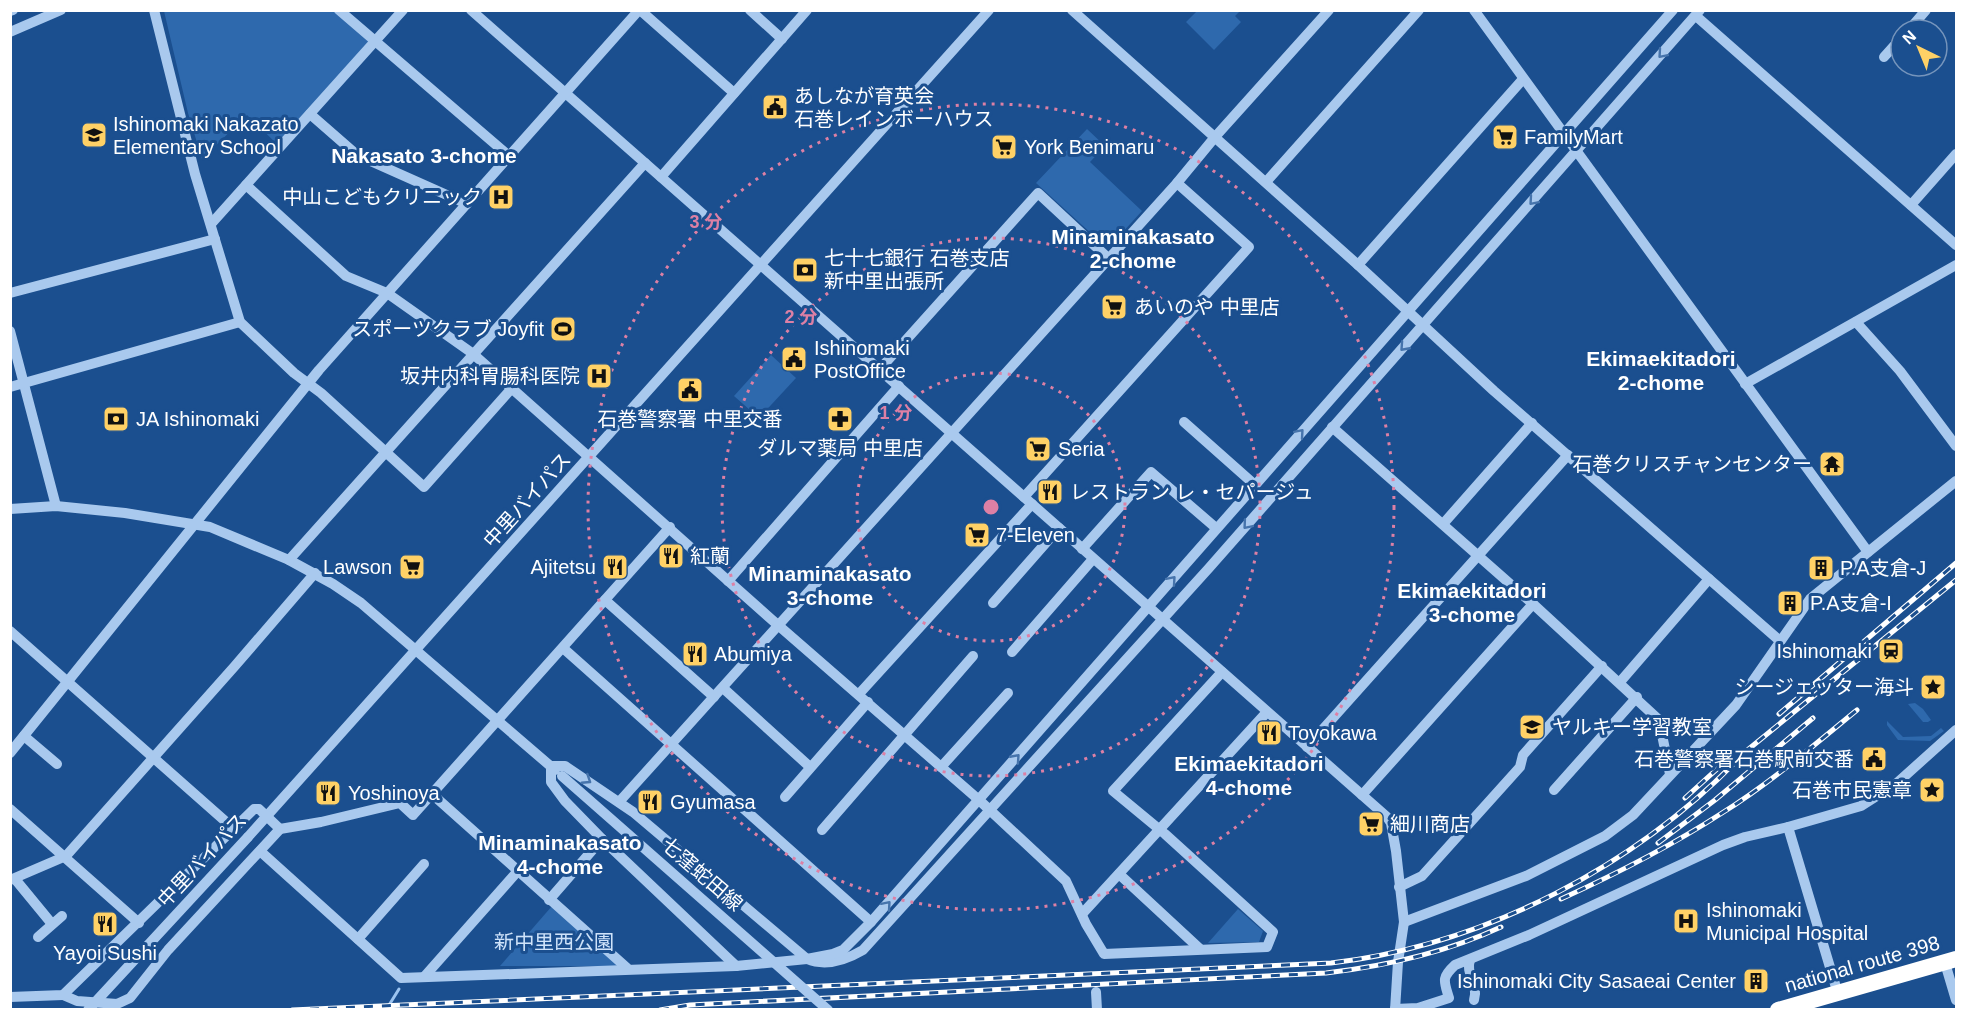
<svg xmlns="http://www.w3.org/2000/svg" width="1967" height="1020" font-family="Arial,'Noto Sans JP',sans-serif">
	<rect width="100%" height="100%" fill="#1b4f8f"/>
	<g fill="#2e69ad">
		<polygon points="164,11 334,11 369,41 278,145 247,115 202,159 188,113"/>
		<polygon points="1197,11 1240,11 1235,16 1241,22 1214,50 1186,22"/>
		<polygon points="1087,129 1105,146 1090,162 1142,211 1110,246 1105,246 1036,183"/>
		<polygon points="771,355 796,378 759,418 734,396"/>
		<polygon points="1915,703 1923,709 1931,720 1928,722 1923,722 1908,704"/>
		<polygon points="1887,721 1903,737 1931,736 1941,728 1944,731 1930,741 1898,740 1887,725"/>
		<polygon points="552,906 620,966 500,966"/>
		<polygon points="1238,909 1263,931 1259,942 1208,943"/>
	</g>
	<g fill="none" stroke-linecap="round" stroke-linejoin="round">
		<polyline stroke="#9cc4f0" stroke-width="3" points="386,1010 399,989"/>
		<g stroke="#a9c9ee" stroke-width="10">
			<polyline points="154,10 195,174 240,322 294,373 321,393 424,487 512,388"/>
			<polyline points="339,10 509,156"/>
			<polyline points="471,10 645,163"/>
			<polyline points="640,10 734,93"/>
			<polyline points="750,10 782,39"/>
			<polyline points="1072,10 1358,265 1494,391 1780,641"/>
			<polyline points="1474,10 1868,552"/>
			<polyline points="10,11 13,10"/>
			<polyline points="1696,16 1956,245"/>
			<polyline points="1909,30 1926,10"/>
			<polyline points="10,32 61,10"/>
			<polyline points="1884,57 1901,38"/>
			<polyline points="310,114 357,155 467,204"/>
			<polyline points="661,177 807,10"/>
			<polyline points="1266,182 1419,10"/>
			<polyline points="246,185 346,276 387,293 472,353 771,619 979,800 1066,881 1086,924 1104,954 1267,947 1273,932 1165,834 1113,791 1222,672"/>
			<polyline points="1911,205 1956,154"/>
			<polyline points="211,224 403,10"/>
			<polyline points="1358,265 1523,79"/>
			<polyline points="10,293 215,239"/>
			<polyline points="1856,322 1900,371 1956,446"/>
			<polyline points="10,331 56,506"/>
			<polyline points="880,369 1038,193 1108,258"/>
			<polyline points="1745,384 1956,265"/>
			<polyline points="10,387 240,322"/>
			<polyline points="1184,422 1255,485"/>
			<polyline points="1332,427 1533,604 1659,720 1670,774"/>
			<polyline points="1024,497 1249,247 1177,183"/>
			<polyline points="10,509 56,506 125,513 210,527 289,560 333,584 361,603 555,770"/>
			<polyline points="1443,524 1532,423"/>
			<polyline points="1082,549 1151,472 1216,528"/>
			<polyline points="289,560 645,163 1387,817 1391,823 1396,851 1404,922 1398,962 1395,1010"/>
			<polyline points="728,581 899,386"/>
			<polyline points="605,600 714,697"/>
			<polyline points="993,603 1059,528"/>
			<polyline points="10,631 233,828"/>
			<polyline points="563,648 871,922"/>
			<polyline points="1012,652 1093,559"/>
			<polyline points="1620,682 1709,579"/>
			<polyline points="723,688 810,767"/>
			<polyline points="859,694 1032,504"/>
			<polyline points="24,736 57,764"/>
			<polyline points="1307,747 1568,455"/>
			<polyline points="10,753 319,370 639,10"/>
			<path d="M551 766H565L633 812 807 959C826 967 846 960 863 950L1209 568 1700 10"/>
			<polyline points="551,766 551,782 565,801 602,839 736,966"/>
			<polyline points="941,767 1008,693"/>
			<polyline points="1554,790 1637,697"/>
			<polyline points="432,794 627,968"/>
			<polyline points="1362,795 1533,604"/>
			<polyline points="785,797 868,702"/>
			<polyline points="619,802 1177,183 1215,137 1329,10"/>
			<polyline points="10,809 139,923"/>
			<polyline points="822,830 973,656"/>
			<polyline points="248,837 989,10"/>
			<path d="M260 851 401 978 736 966 807 959 833 954 843 950 871 922C1139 619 1405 314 1673 10"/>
			<polyline points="1119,874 1200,949"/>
			<polyline points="15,879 52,924"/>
			<polyline points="10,880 66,856 234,667 315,573"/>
			<polyline points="1399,887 1422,876 1520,767 1523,755 1602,666"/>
			<polyline points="549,900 602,839"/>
			<polyline points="1082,914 1267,712"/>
			<polyline points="1404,922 1526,876 1605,836 1633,815 1736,705 1810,599 1956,481"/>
			<polyline points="38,937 62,916"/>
			<polyline points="358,939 424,864"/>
			<path d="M1470 960C1465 975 1479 982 1474 1000"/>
			<polyline points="1945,963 1956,1000"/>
			<polyline points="424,977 517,872"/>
			<polyline points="1096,992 1097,1010"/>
			<polyline points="1838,994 1788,827 1861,806 1897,783 1956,730"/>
			<polyline points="63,995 77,1001 117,1004 130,998 168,950 280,829 321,822 400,803 413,815 670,527"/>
			<polyline points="10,997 63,995 254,809 259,809 280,829"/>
			<path d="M1395 1009 1418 1008 1449 998C1444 981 1441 978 1455 965L1529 935 1723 845 1745 837 1788 827"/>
		</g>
		<polyline stroke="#fff" stroke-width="16" points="1778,1010 1956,959"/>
		<g stroke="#fff" stroke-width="5">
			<g id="rail">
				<polyline points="1779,714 1956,563"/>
				<polyline points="1685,798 1727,760"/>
				<polyline points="1658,843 1715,800 1813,718"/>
				<path d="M1561 899C1616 874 1671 846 1722 813 1770 783 1813 746 1857 710"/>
				<path d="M292 1010 1331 963C1485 945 1639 865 1745 752L1956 580"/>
				<path d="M660 1010 690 1005 1326 973C1386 966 1445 953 1501 927"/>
			</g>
		</g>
		<use href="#rail" stroke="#1b4f8f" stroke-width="3" stroke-dasharray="9" stroke-linecap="butt"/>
		<g stroke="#a9c9ee" stroke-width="10">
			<polyline points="562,776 828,1010"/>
			<polyline points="88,1010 248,837"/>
		</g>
	</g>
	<defs><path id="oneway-chevron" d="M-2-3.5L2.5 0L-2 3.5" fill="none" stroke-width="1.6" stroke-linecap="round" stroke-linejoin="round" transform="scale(1.5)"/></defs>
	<g stroke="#4674ac">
		<use href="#oneway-chevron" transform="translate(1662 54) rotate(131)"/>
		<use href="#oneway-chevron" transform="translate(1533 201) rotate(131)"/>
		<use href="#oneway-chevron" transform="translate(1404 347) rotate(132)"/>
		<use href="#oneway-chevron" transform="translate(1300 433) rotate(-49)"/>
		<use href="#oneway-chevron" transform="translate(1247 525) rotate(130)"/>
		<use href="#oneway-chevron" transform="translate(1172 580) rotate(-49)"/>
		<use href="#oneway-chevron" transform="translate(1016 758) rotate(-48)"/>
		<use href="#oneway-chevron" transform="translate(587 780) rotate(33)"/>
		<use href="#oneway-chevron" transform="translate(887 905) rotate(-49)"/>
	</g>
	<g fill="none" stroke="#dd80a5" stroke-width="3" stroke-dasharray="3 6">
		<circle cx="991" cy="507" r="134"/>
		<circle cx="991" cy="507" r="269"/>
		<circle cx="991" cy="507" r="403"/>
	</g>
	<defs>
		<g id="civic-square" transform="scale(1.35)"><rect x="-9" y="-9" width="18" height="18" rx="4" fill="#ffd166" stroke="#1b4f8f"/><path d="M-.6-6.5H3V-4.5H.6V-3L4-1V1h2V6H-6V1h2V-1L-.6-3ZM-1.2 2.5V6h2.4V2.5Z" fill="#111"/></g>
		<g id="school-square" transform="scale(1.35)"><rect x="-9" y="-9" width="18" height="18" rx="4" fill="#ffd166" stroke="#1b4f8f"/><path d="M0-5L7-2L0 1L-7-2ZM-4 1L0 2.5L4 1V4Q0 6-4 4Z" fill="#111"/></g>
		<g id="supermarket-square" transform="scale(1.35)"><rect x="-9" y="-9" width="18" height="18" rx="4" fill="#ffd166" stroke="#1b4f8f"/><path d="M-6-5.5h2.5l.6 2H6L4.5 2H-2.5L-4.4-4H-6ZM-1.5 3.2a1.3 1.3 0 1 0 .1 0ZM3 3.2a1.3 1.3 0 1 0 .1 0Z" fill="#111"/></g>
		<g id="hospital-square" transform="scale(1.35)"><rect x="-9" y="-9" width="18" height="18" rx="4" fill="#ffd166" stroke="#1b4f8f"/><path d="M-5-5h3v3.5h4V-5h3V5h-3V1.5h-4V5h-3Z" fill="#111"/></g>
		<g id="bank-square" transform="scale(1.35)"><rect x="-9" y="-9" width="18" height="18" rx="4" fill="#ffd166" stroke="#1b4f8f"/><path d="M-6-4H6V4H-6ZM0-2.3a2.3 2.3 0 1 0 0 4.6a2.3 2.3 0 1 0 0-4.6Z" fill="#111"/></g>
		<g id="stadium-square" transform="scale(1.35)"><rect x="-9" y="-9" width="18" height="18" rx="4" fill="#ffd166" stroke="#1b4f8f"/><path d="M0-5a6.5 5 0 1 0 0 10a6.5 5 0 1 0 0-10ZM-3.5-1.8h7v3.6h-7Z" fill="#111"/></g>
		<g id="pharmacy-square" transform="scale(1.35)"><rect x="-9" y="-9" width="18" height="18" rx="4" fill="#ffd166" stroke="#1b4f8f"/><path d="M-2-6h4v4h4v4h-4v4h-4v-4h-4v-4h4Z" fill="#111"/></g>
		<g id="temple-square" transform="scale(1.35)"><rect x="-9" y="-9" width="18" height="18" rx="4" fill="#ffd166" stroke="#1b4f8f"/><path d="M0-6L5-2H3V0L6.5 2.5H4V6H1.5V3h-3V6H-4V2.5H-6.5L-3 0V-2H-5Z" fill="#111"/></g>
		<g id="restaurant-square" transform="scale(1.35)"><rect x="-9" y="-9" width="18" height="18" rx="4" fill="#ffd166" stroke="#1b4f8f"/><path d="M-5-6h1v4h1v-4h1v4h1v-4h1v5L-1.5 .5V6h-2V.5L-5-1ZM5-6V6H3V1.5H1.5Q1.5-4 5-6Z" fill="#111"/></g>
		<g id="building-square" transform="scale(1.35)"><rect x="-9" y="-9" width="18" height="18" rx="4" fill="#ffd166" stroke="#1b4f8f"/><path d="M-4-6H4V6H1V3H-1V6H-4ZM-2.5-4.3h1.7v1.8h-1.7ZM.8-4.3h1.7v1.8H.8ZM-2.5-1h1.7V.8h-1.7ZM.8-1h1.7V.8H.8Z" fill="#111"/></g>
		<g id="station-square" transform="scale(1.35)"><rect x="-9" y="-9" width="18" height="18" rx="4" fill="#ffd166" stroke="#1b4f8f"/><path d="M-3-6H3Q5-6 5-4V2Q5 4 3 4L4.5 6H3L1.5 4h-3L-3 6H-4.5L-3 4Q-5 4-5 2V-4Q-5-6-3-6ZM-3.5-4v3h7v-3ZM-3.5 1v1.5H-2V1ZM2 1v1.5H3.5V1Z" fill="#111"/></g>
		<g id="sight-square" transform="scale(1.35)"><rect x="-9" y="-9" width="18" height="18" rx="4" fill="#ffd166" stroke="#1b4f8f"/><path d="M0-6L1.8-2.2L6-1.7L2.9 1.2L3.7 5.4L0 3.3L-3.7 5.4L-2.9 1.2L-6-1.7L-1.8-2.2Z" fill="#111"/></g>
	</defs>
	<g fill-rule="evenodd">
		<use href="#civic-square" x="775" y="107"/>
		<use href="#school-square" x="94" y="135"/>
		<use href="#supermarket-square" x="1505" y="137"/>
		<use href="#supermarket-square" x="1004" y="147"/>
		<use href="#hospital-square" x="501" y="197"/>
		<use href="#bank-square" x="805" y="270"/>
		<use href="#supermarket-square" x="1114" y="307"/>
		<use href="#stadium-square" x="563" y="329"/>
		<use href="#civic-square" x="794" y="359"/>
		<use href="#hospital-square" x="599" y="376"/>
		<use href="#civic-square" x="690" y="390"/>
		<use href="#bank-square" x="116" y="419"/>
		<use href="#pharmacy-square" x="840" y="419"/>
		<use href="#supermarket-square" x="1038" y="449"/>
		<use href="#temple-square" x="1832" y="464"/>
		<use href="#restaurant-square" x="1050" y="492"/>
		<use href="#supermarket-square" x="977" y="535"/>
		<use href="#restaurant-square" x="671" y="556"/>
		<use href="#supermarket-square" x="412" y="567"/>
		<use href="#restaurant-square" x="615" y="567"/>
		<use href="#building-square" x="1821" y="568"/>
		<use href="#building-square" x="1790" y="603"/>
		<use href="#station-square" x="1891" y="651"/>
		<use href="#restaurant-square" x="695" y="654"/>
		<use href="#sight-square" x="1933" y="687"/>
		<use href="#school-square" x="1532" y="727"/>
		<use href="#restaurant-square" x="1269" y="733"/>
		<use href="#civic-square" x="1874" y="759"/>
		<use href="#sight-square" x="1932" y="790"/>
		<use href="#restaurant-square" x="328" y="793"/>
		<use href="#restaurant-square" x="650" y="802"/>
		<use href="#supermarket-square" x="1371" y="824"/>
		<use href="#hospital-square" x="1686" y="921"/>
		<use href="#restaurant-square" x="105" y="924"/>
		<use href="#building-square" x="1756" y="981"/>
	</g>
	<g text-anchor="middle" stroke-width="6" stroke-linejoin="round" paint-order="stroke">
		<g font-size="20" fill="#fff" stroke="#1b4f8f" text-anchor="start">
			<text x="794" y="103">あしなが育英会<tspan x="794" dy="23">石巻レインボーハウス</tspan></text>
			<text x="113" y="131">Ishinomaki Nakazato<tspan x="113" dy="23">Elementary School</tspan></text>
			<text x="1524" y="144">FamilyMart</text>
			<text x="1024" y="154">York Benimaru</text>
			<text x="482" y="204" text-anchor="end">中山こどもクリニック</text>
			<text x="824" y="265">七十七銀行 石巻支店<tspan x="824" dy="23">新中里出張所</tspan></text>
			<text x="1134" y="314">あいのや 中里店</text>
			<text x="544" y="336" text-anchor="end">スポーツクラブ Joyfit</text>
			<text x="814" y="355">Ishinomaki<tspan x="814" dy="23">PostOffice</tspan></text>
			<text x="580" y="383" text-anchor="end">坂井内科胃腸科医院</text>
			<text x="136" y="426">JA Ishinomaki</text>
			<text x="690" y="426" text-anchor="middle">石巻警察署 中里交番</text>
			<text x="840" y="455" text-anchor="middle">ダルマ薬局 中里店</text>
			<text x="1058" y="456">Seria</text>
			<text x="1812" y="471" text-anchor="end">石巻クリスチャンセンター</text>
			<text x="1070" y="499">レストラン レ・セパージュ</text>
			<text x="996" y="542">7-Eleven</text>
			<text x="690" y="563">紅蘭</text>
			<text x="392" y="574" text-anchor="end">Lawson</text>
			<text x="596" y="574" text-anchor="end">Ajitetsu</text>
			<text x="1840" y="575">P.A支倉-J</text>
			<text x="1810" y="610">P.A支倉-I</text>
			<text x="1872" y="658" text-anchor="end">Ishinomaki</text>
			<text x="714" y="661">Abumiya</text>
			<text x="1914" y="694" text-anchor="end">シージェッター海斗</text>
			<text x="1552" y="734">ヤルキー学習教室</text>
			<text x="1288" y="740">Toyokawa</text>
			<text x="1854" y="766" text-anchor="end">石巻警察署石巻駅前交番</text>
			<text x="1912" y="797" text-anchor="end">石巻市民憲章</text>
			<text x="348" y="800">Yoshinoya</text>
			<text x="670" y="809">Gyumasa</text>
			<text x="1390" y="831">細川商店</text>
			<text x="1706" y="917">Ishinomaki<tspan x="1706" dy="23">Municipal Hospital</tspan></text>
			<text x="105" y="960" text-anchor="middle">Yayoi Sushi</text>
			<text x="1736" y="988" text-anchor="end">Ishinomaki City Sasaeai Center</text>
		</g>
		<g font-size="20" fill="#fff" stroke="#1b4f8f">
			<text transform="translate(527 500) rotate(-48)" y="7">中里バイパス</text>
			<text transform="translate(202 860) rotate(-47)" y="7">中里バイパス</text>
			<text transform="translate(702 874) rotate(41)" y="7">七窪蛇田線</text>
			<text transform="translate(1862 964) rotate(-16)" y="7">national route 398</text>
		</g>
		<g font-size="20" fill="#cfe3fa" stroke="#1b4f8f">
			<text x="554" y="949">新中里西公園</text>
		</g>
		<g font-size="21" font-weight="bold" fill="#fff" stroke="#1b4f8f">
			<text x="424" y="163">Nakasato 3-chome</text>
			<text x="1133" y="244">Minaminakasato<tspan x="1133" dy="24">2-chome</tspan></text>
			<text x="1661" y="366">Ekimaekitadori<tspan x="1661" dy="24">2-chome</tspan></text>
			<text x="830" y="581">Minaminakasato<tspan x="830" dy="24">3-chome</tspan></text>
			<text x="1472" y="598">Ekimaekitadori<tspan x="1472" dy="24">3-chome</tspan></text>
			<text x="1249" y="771">Ekimaekitadori<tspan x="1249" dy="24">4-chome</tspan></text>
			<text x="560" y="850">Minaminakasato<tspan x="560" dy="24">4-chome</tspan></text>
		</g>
	</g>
	<circle cx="991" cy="507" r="9" fill="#dd80a5" stroke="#1b4f8f" stroke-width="3"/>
	<g font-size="18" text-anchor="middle" font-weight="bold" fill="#dd80a5" stroke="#1b4f8f" stroke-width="6" stroke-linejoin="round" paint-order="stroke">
		<text x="706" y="228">3 分</text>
		<text x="801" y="323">2 分</text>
		<text x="896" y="419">1 分</text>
	</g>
	<rect width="1967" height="1020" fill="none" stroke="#ffffff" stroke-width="24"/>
	<g transform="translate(1919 48) rotate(317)"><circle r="28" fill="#1b4f8f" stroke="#7695bc" stroke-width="1.5"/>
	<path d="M0-4.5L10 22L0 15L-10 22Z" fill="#ffd166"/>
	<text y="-9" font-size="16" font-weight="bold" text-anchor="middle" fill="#ffffff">N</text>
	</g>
</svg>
